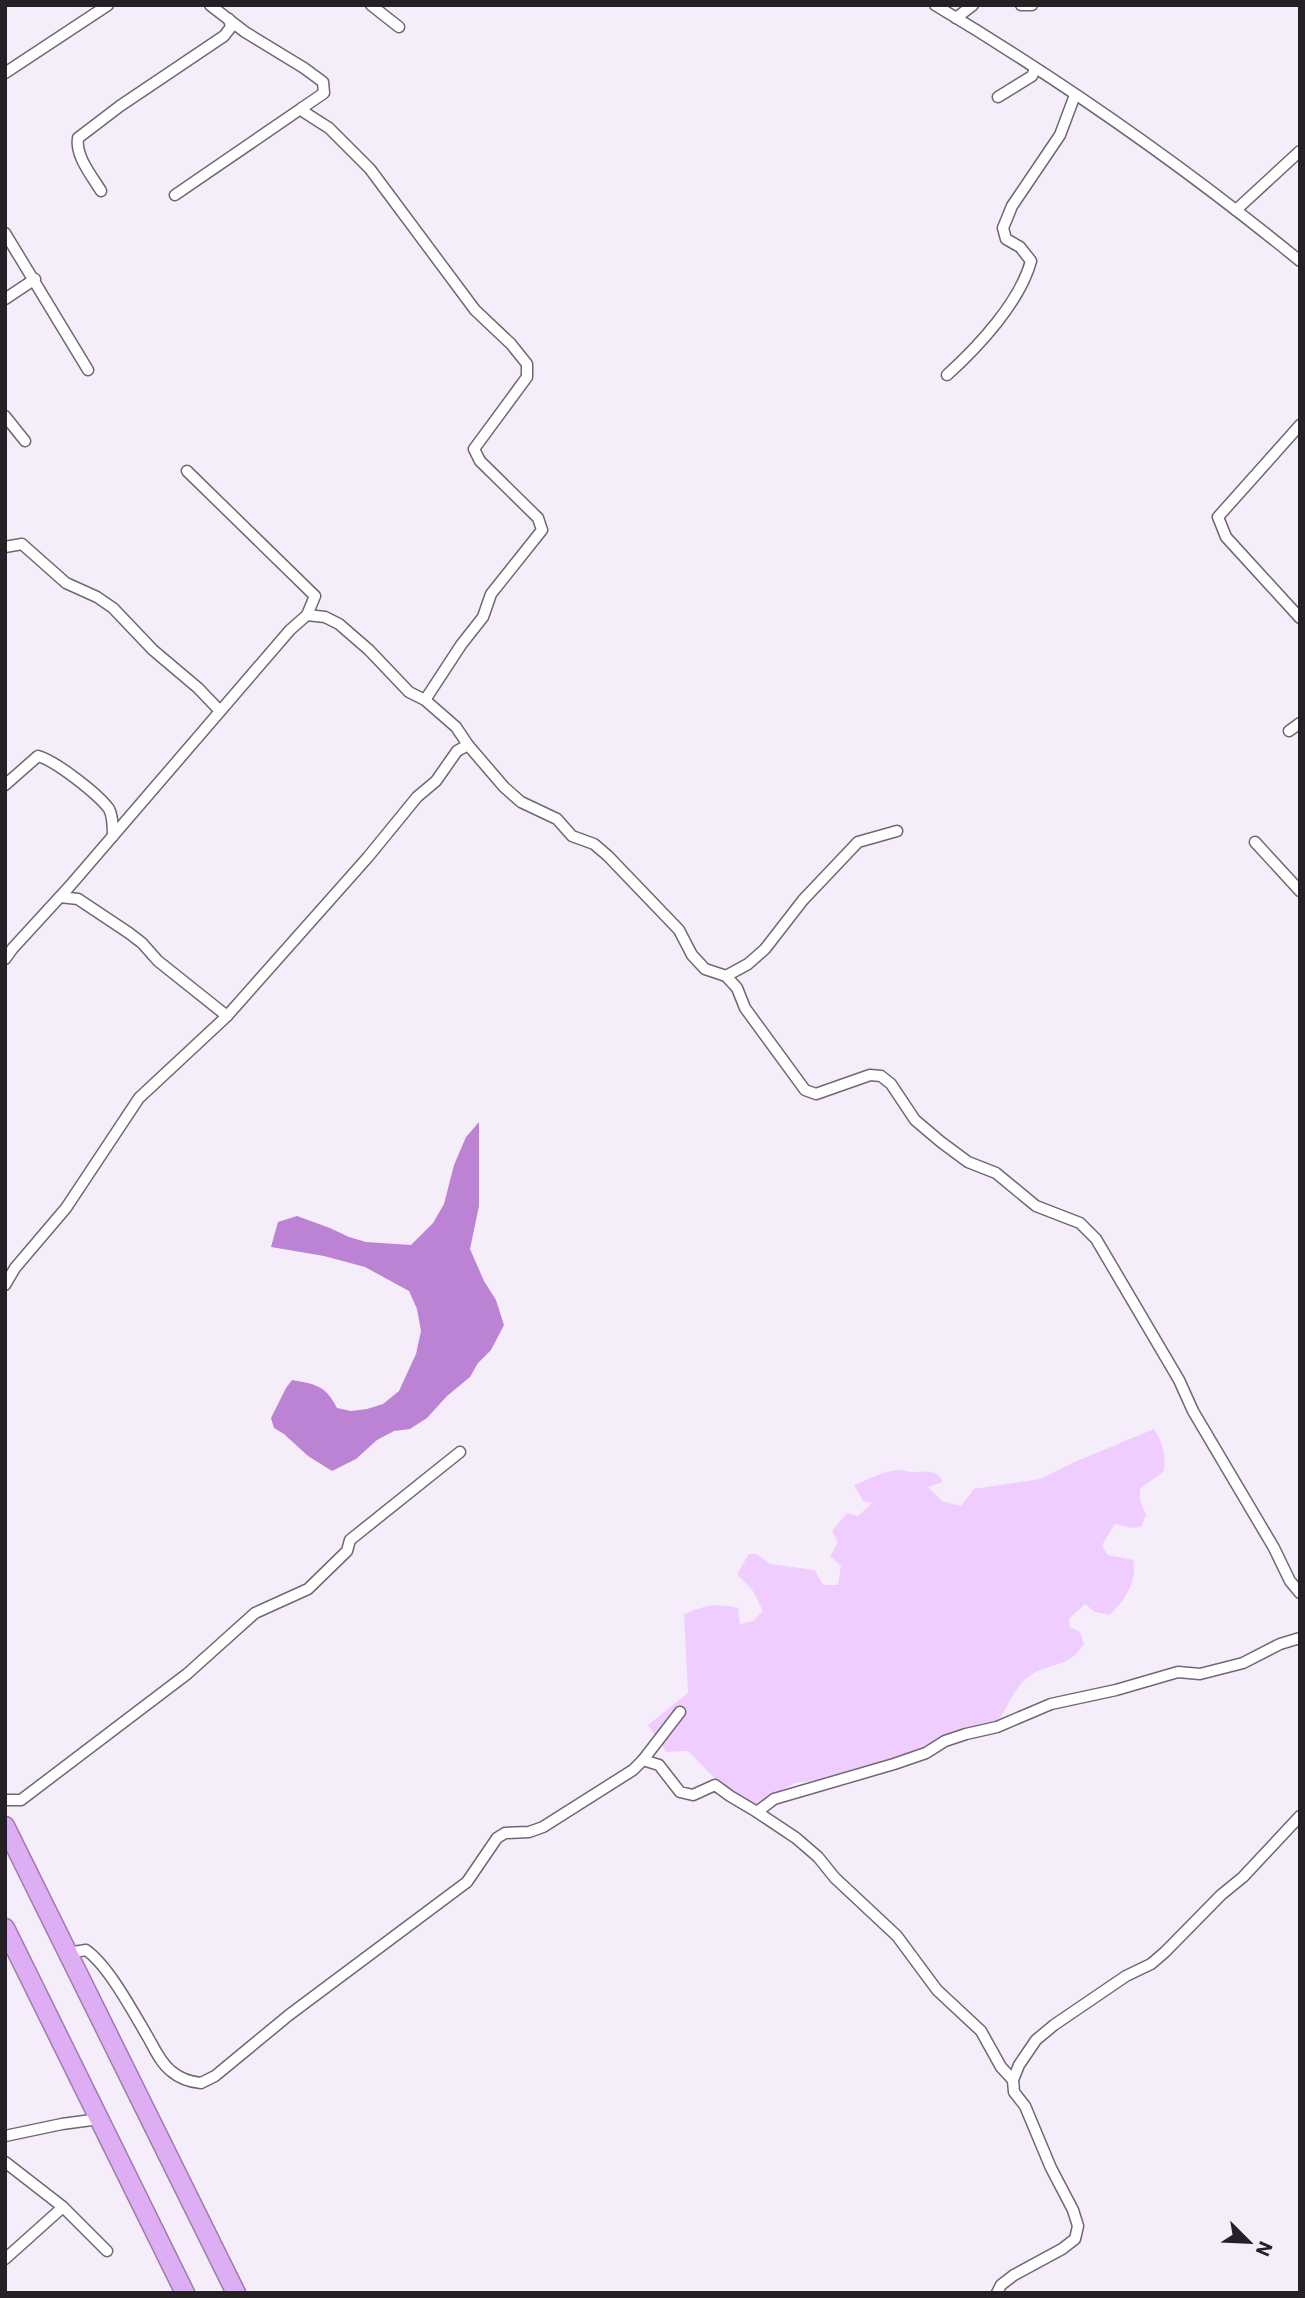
<svg xmlns="http://www.w3.org/2000/svg" width="1305" height="2298" font-family="Roboto,sans-serif">
	<rect width="100%" height="100%" fill="#f6edfa"/>
	<path fill="#f0cdff" d="M1154 1429C1163 1443 1166 1455 1164 1471L1140 1489V1500L1146 1515 1141 1527 1132 1528 1115 1524 1102 1545 1108 1555 1133 1560C1138 1581 1125 1600 1110 1615L1095 1612 1085 1604 1069 1619 1070 1627 1080 1632 1084 1644C1069 1669 1048 1662 1028 1677 1017 1684 1005 1711 997 1723L972 1727 944 1737 917 1753 827 1779 795 1783 773 1795 758 1808 721 1785 688 1751 666 1752 648 1725 688 1693 684 1614C707 1605 714 1603 738 1608L740 1624 753 1621 763 1611 753 1591 737 1574 749 1554H757L770 1564 815 1570 823 1585H838L841 1566 830 1556 838 1542 832 1531 847 1513 858 1516 872 1503 863 1501 854 1485C868 1479 882 1472 897 1470 903 1470 908 1472 914 1472 928 1472 936 1468 943 1482L928 1487 942 1501 961 1506 974 1489 1040 1479 1077 1461Z"/>
	<path fill="#bc83d4" d="M479 1122V1206L470 1249 484 1281 496 1300 504 1325 491 1350 478 1363 470 1377 447 1396 427 1418 410 1429 394 1431 377 1440 356 1459 332 1471 308 1456 284 1434 274 1428 271 1418 286 1388 292 1380C316 1384 326 1386 337 1408L351 1411 367 1409 383 1404 399 1391 416 1354 421 1331 417 1309 409 1291 365 1267 324 1256 271 1247 278 1222 297 1216 330 1228 349 1237 366 1242 411 1245 433 1223 444 1204 454 1165 466 1137Z"/>
	<g fill="none" stroke-linecap="round" stroke-linejoin="round">
		<g stroke="#6f6773" stroke-width="13">
			<g id="street">
				<polyline points="210,5 245,32 304,68 323,82 324,93 302,108 304,112 329,128 370,169 475,310 511,344 527,364 527,377 474,449 480,461 538,518 542,530 491,594 483,617 461,645 425,700"/>
				<polyline points="371,5 399,27"/>
				<path d="M935 5C1062 81 1185 167 1300 261"/>
				<polyline points="1021,5 1032,5"/>
				<polyline points="956,18 973,5"/>
				<polyline points="5,73 108,5"/>
				<polyline points="998,97 1032,76 1035,69"/>
				<path d="M101 191C92 176 75 156 78 138L120 106 224 36 231 27 229 19"/>
				<polyline points="175,195 302,108"/>
				<polyline points="1236,210 1300,151"/>
				<polyline points="5,233 88,370"/>
				<polyline points="5,299 35,279"/>
				<path d="M947 375C978 347 1020 302 1031 261L1020 247 1006 239 1003 228 1012 206 1060 135 1075 95"/>
				<polyline points="5,416 25,441"/>
				<polyline points="1300,425 1218,517 1226,537 1300,618"/>
				<polyline points="187,471 315,596 307,615"/>
				<polyline points="5,547 22,544 66,583 97,597 113,608 153,650 198,688 220,711"/>
				<polyline points="1289,731 1300,723"/>
				<path d="M5 785 38 756C56 761 98 794 109 809 113 816 113 828 113 836"/>
				<polyline points="1255,842 1300,891"/>
				<polyline points="60,897 78,899 129,933 142,943 158,961 227,1016 368,857 417,797 436,781 457,751 468,745"/>
				<polyline points="5,959 13,948 69,887 290,630 307,615 325,617 339,624 369,650 409,692 425,700 456,727 468,745 504,787 521,802 557,819 572,836 594,844 608,856 679,930 692,955 705,969 726,976 737,988 745,1008 805,1090 816,1094 870,1075 881,1076 891,1084 915,1120 941,1142 968,1162 996,1173 1036,1206 1080,1223 1096,1239 1179,1380 1193,1411 1274,1548 1290,1581 1300,1593"/>
				<polyline points="726,976 748,964 765,949 803,900 858,842 897,831"/>
				<polyline points="5,1285 15,1268 66,1208 139,1098 227,1016"/>
				<polyline points="643,1760 659,1765 680,1792 693,1795 715,1785 730,1796 757,1812 774,1799 894,1764 926,1753 945,1741 966,1734 997,1727 1051,1704 1116,1690 1178,1672 1200,1674 1243,1663 1280,1644 1300,1638"/>
				<polyline points="5,1800 21,1800 187,1674 255,1613 308,1589 347,1551 350,1540 460,1452"/>
				<polyline points="757,1812 796,1838 818,1857 835,1878 897,1936 937,1990 981,2031 1001,2067 1013,2080"/>
				<path d="M68 1953 86 1950C109 1966 134 2014 149 2039 155 2050 161 2063 171 2071 179 2078 191 2082 201 2083L215 2076 289 2015 467 1882 497 1838 505 1833 529 1832 543 1827 633 1770 643 1760 680 1712"/>
				<polyline points="5,2136 62,2124 99,2119"/>
				<polyline points="5,2162 63,2207 107,2251"/>
				<polyline points="5,2259 63,2207"/>
				<polyline points="997,2293 1001,2285 1014,2275 1062,2249 1075,2239 1078,2226 1073,2210 1051,2168 1025,2106 1014,2092 1013,2080 1019,2065 1036,2040 1054,2025 1126,1976 1151,1964 1165,1952 1221,1895 1243,1877 1300,1816"/>
			</g>
		</g>
		<g stroke="#9d7cac" stroke-width="21">
			<g id="highway">
				<polyline points="5,1826 236,2293"/>
				<polyline points="5,1928 185,2293"/>
			</g>
		</g>
		<use href="#street" stroke="#fff" stroke-width="10"/>
		<use href="#highway" stroke="#deaef4" stroke-width="18"/>
	</g>
	<rect width="1305" height="2298" fill="none" stroke="#242025" stroke-width="14"/>
	<g transform="translate(1249 2242) rotate(114)" stroke="#f6edfa" stroke-width="5" paint-order="stroke">
	<path d="M0-5L12 26L0 18L-12 26Z" fill="#242025"/>
	<text y="-10" font-size="19" font-weight="bold" text-anchor="middle" fill="#242025">N</text>
	</g>
</svg>
